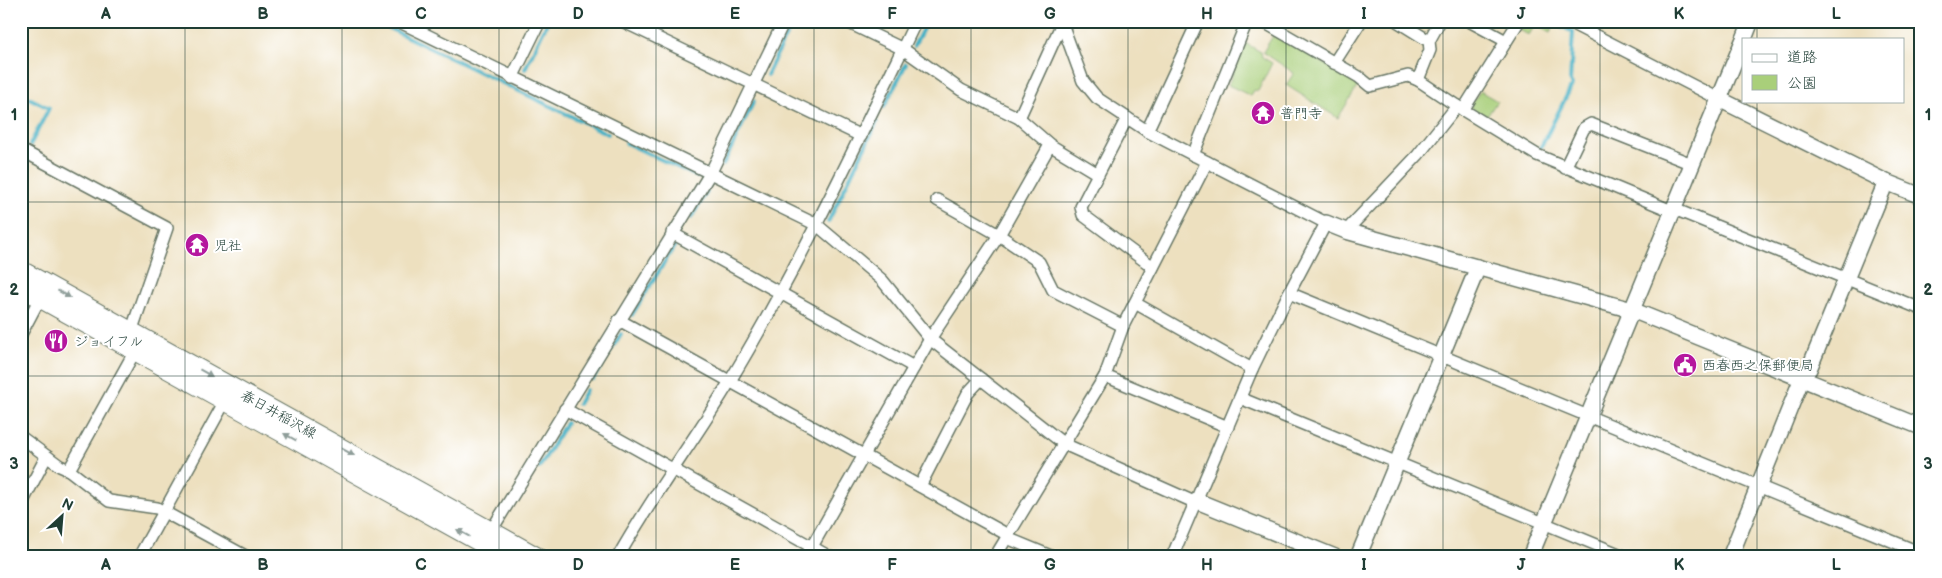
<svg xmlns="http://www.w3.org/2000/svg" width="1942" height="578" font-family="'Balsamiq Sans','Klee One',sans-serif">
	<rect width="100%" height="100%" fill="#fff"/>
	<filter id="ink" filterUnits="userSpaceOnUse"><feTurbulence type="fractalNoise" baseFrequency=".02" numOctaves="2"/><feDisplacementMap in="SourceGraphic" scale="10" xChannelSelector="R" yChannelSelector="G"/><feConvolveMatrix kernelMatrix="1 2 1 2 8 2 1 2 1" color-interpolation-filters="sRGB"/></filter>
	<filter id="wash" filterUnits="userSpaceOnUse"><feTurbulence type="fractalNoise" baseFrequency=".0096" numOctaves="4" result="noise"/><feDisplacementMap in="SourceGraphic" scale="20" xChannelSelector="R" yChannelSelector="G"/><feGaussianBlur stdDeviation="1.12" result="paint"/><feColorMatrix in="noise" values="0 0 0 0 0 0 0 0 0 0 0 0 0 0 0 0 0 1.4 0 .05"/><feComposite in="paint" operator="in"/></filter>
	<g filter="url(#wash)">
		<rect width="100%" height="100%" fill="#ede0bf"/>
		<g fill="#a9cf7a" stroke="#648657">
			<polygon points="1523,21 1548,21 1554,25 1550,33 1535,25 1529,35 1518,30"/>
			<polygon points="1274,34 1359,84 1338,118 1286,85 1294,73 1263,52"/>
			<polygon points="1245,43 1261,52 1262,57 1272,63 1258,91 1254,90 1251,96 1228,85"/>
			<polygon points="1480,91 1497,101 1486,118 1471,109 1471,105"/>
		</g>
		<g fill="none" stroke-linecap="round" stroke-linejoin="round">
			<g stroke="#46b1c4" stroke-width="4">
				<polyline points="374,21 608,134"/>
				<polyline points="914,46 927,21"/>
				<polyline points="525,69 548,21"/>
				<polyline points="767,75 793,21"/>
				<polyline points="21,94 49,108 30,145"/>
				<polyline points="884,107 906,64"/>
				<polyline points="626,143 698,177"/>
				<polyline points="1541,147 1572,85 1570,82 1573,32 1551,21"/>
				<polyline points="723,165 754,101"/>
				<polyline points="691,218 707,192"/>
				<polyline points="828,222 877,122"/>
				<polyline points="632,315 675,245"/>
				<polyline points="593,379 621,334"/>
				<polyline points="578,404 586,390"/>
				<polyline points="539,468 566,423"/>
			</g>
		</g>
	</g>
	<g filter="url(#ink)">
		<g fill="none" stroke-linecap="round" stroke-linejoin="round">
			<g stroke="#677665" stroke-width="14">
				<g id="street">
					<polyline points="398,21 817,225 882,280 930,339 1064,444 1194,502"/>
					<polyline points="622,21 861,136"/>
					<polyline points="845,21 903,49 961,90 1019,118 1050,145 1098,174"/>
					<polyline points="1061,21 1083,81 1097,98 1147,131 1326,223 1289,293 1252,369 1172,557"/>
					<polyline points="1262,21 1359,77 1370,86 1408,76 1418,80 1463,110 1537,155 1672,211"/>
					<polyline points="1397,21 1429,41 1430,50 1418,80"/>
					<polyline points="1469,21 1506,41"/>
					<polyline points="1567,21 1719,99"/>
					<polyline points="1429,41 1440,21"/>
					<polyline points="1334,63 1361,21"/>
					<polyline points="512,78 540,21"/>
					<polyline points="1463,110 1519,21"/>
					<polyline points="1019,118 1063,21"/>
					<polyline points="1127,118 1081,207 1083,215 1153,267"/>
					<polyline points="1147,131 1198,21"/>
					<polyline points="21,150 167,228 131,332"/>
					<polyline points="1193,155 1247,21"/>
					<polyline points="1565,168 1584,128 1591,124 1692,164"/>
					<polyline points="937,200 999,235 1039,262 1053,290 1123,326"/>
					<polyline points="1674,209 1921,309"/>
					<polyline points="1346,231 1418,155 1457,106"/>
					<polyline points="672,233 914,367"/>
					<polyline points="1289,293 1921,553"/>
					<polyline points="1135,303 1252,369"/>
					<polyline points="619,320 1008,535"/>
					<polyline points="21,334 40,298"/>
					<polyline points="1105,376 1228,427"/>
					<polyline points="1240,398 1626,557"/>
					<polyline points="565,409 830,557"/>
					<polyline points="21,437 60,466 69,470 109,501 157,508 247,557"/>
					<polyline points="69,470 135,351"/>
					<polyline points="920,486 968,393 981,379"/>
					<polyline points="21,505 44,461 48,457"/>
					<polyline points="491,531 711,172 784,21"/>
					<polyline points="1007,538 1053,557"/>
					<polyline points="139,557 225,401"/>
					<polyline points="477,557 484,545"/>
					<path d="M618 557C652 496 694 441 730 381 800 265 857 143 916 21"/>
					<polyline points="806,557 930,339 999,235 1050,145"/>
					<polyline points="995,557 1105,376 1123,326 1207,162"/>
				</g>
			</g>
			<g stroke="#677665" stroke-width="18">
				<g id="secondary">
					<polyline points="1920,21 1921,22"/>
					<polyline points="1744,39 1751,21"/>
					<polyline points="1719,99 1886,182 1921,196"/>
					<polyline points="1326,223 1346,231 1632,310 1921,427"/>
					<polyline points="1197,501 1335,557"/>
					<polyline points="1358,557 1478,267"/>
					<polyline points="1530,557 1743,41"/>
					<polyline points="1730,557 1802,378 1809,369 1886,182"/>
				</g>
			</g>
			<g stroke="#677665" stroke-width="20">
				<g id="primary">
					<polyline points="21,270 538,557"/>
					<polyline points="21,288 506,557"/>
				</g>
			</g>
			<use href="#street" stroke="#fff" stroke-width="11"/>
			<use href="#secondary" stroke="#fff" stroke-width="15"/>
			<use href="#primary" stroke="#fff" stroke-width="18"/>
		</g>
		<defs><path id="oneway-solid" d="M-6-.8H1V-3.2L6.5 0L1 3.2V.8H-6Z" transform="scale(1.25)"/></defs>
		<g fill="#8f9e9a">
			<use href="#oneway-solid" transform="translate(64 294) rotate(29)"/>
			<use href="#oneway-solid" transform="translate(206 373) rotate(29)"/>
			<use href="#oneway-solid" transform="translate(290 437) rotate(-151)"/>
			<use href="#oneway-solid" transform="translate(348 452) rotate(29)"/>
			<use href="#oneway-solid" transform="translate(463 533) rotate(-151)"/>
		</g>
	</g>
	<path fill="none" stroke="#1f3d34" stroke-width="1" stroke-opacity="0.55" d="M185 21V557M342 21V557M499 21V557M656 21V557M814 21V557M971 21V557M1128 21V557M1286 21V557M1443 21V557M1600 21V557M1757 21V39M1757 101V557M21 202H1921M21 376H1921"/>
	<defs>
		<g id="temple-disc" transform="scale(1.25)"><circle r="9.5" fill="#b5179e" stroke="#fff"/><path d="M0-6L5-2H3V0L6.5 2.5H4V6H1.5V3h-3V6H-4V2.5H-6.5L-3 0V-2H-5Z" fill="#fff"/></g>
		<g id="restaurant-disc" transform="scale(1.25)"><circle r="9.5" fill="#b5179e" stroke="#fff"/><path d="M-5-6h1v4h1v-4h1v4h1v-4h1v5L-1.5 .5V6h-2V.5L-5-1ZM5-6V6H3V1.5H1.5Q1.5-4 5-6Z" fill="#fff"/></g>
		<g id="civic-disc" transform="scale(1.25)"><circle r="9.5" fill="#b5179e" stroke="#fff"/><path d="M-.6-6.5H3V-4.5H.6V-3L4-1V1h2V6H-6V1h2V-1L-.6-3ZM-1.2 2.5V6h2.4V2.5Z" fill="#fff"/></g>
	</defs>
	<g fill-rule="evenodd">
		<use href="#temple-disc" x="1263" y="113"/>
		<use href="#temple-disc" x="197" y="245"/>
		<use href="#restaurant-disc" x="56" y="341"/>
		<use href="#civic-disc" x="1685" y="365"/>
	</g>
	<g text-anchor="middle" stroke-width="4" stroke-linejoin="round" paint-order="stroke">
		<g font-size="14" fill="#1f3d34" stroke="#fff" text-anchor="start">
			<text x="1280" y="118">普門寺</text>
			<text x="214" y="250">児社</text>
			<text x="74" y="346">ジョイフル</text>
			<text x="1702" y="370">西春西之保郵便局</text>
		</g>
		<g font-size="14" fill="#1f3d34" stroke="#fff">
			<text transform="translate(279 414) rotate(29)" y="5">春日井稲沢線</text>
		</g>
	</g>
	<rect width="1942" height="578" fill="none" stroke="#fff" stroke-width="55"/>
	<rect x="1742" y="38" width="162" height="65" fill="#ffffff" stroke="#a5b1ae"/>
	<rect x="1752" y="54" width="25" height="8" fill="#ffffff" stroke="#a5b1ae"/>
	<text x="1787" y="62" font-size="15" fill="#1f3d34">道路</text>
	<rect x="1752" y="75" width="25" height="15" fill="#a9cf7a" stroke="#a5b1ae"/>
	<text x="1787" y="88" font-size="15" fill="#1f3d34">公園</text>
	<g transform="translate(62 516) rotate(26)" stroke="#ffffff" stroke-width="4" paint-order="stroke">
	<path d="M0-4L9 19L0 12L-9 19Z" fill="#1f3d34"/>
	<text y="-8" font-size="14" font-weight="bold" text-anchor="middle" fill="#1f3d34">N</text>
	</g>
	<rect x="28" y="28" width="1886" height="522" fill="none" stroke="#1f3d34" stroke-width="2"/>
	<g font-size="16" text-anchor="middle" font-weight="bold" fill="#1f3d34">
		<text x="106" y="19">A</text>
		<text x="263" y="19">B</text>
		<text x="421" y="19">C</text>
		<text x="578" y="19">D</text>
		<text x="735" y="19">E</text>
		<text x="892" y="19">F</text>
		<text x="1050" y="19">G</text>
		<text x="1207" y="19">H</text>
		<text x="1364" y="19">I</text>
		<text x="1521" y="19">J</text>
		<text x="1679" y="19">K</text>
		<text x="1836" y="19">L</text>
		<text x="14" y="120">1</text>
		<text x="1928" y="120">1</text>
		<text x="14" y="295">2</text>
		<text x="1928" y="295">2</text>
		<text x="14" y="469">3</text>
		<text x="1928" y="469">3</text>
		<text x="106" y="570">A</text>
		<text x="263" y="570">B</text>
		<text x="421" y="570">C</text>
		<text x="578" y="570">D</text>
		<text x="735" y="570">E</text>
		<text x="892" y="570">F</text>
		<text x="1050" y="570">G</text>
		<text x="1207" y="570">H</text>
		<text x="1364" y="570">I</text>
		<text x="1521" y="570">J</text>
		<text x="1679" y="570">K</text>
		<text x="1836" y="570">L</text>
	</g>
</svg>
